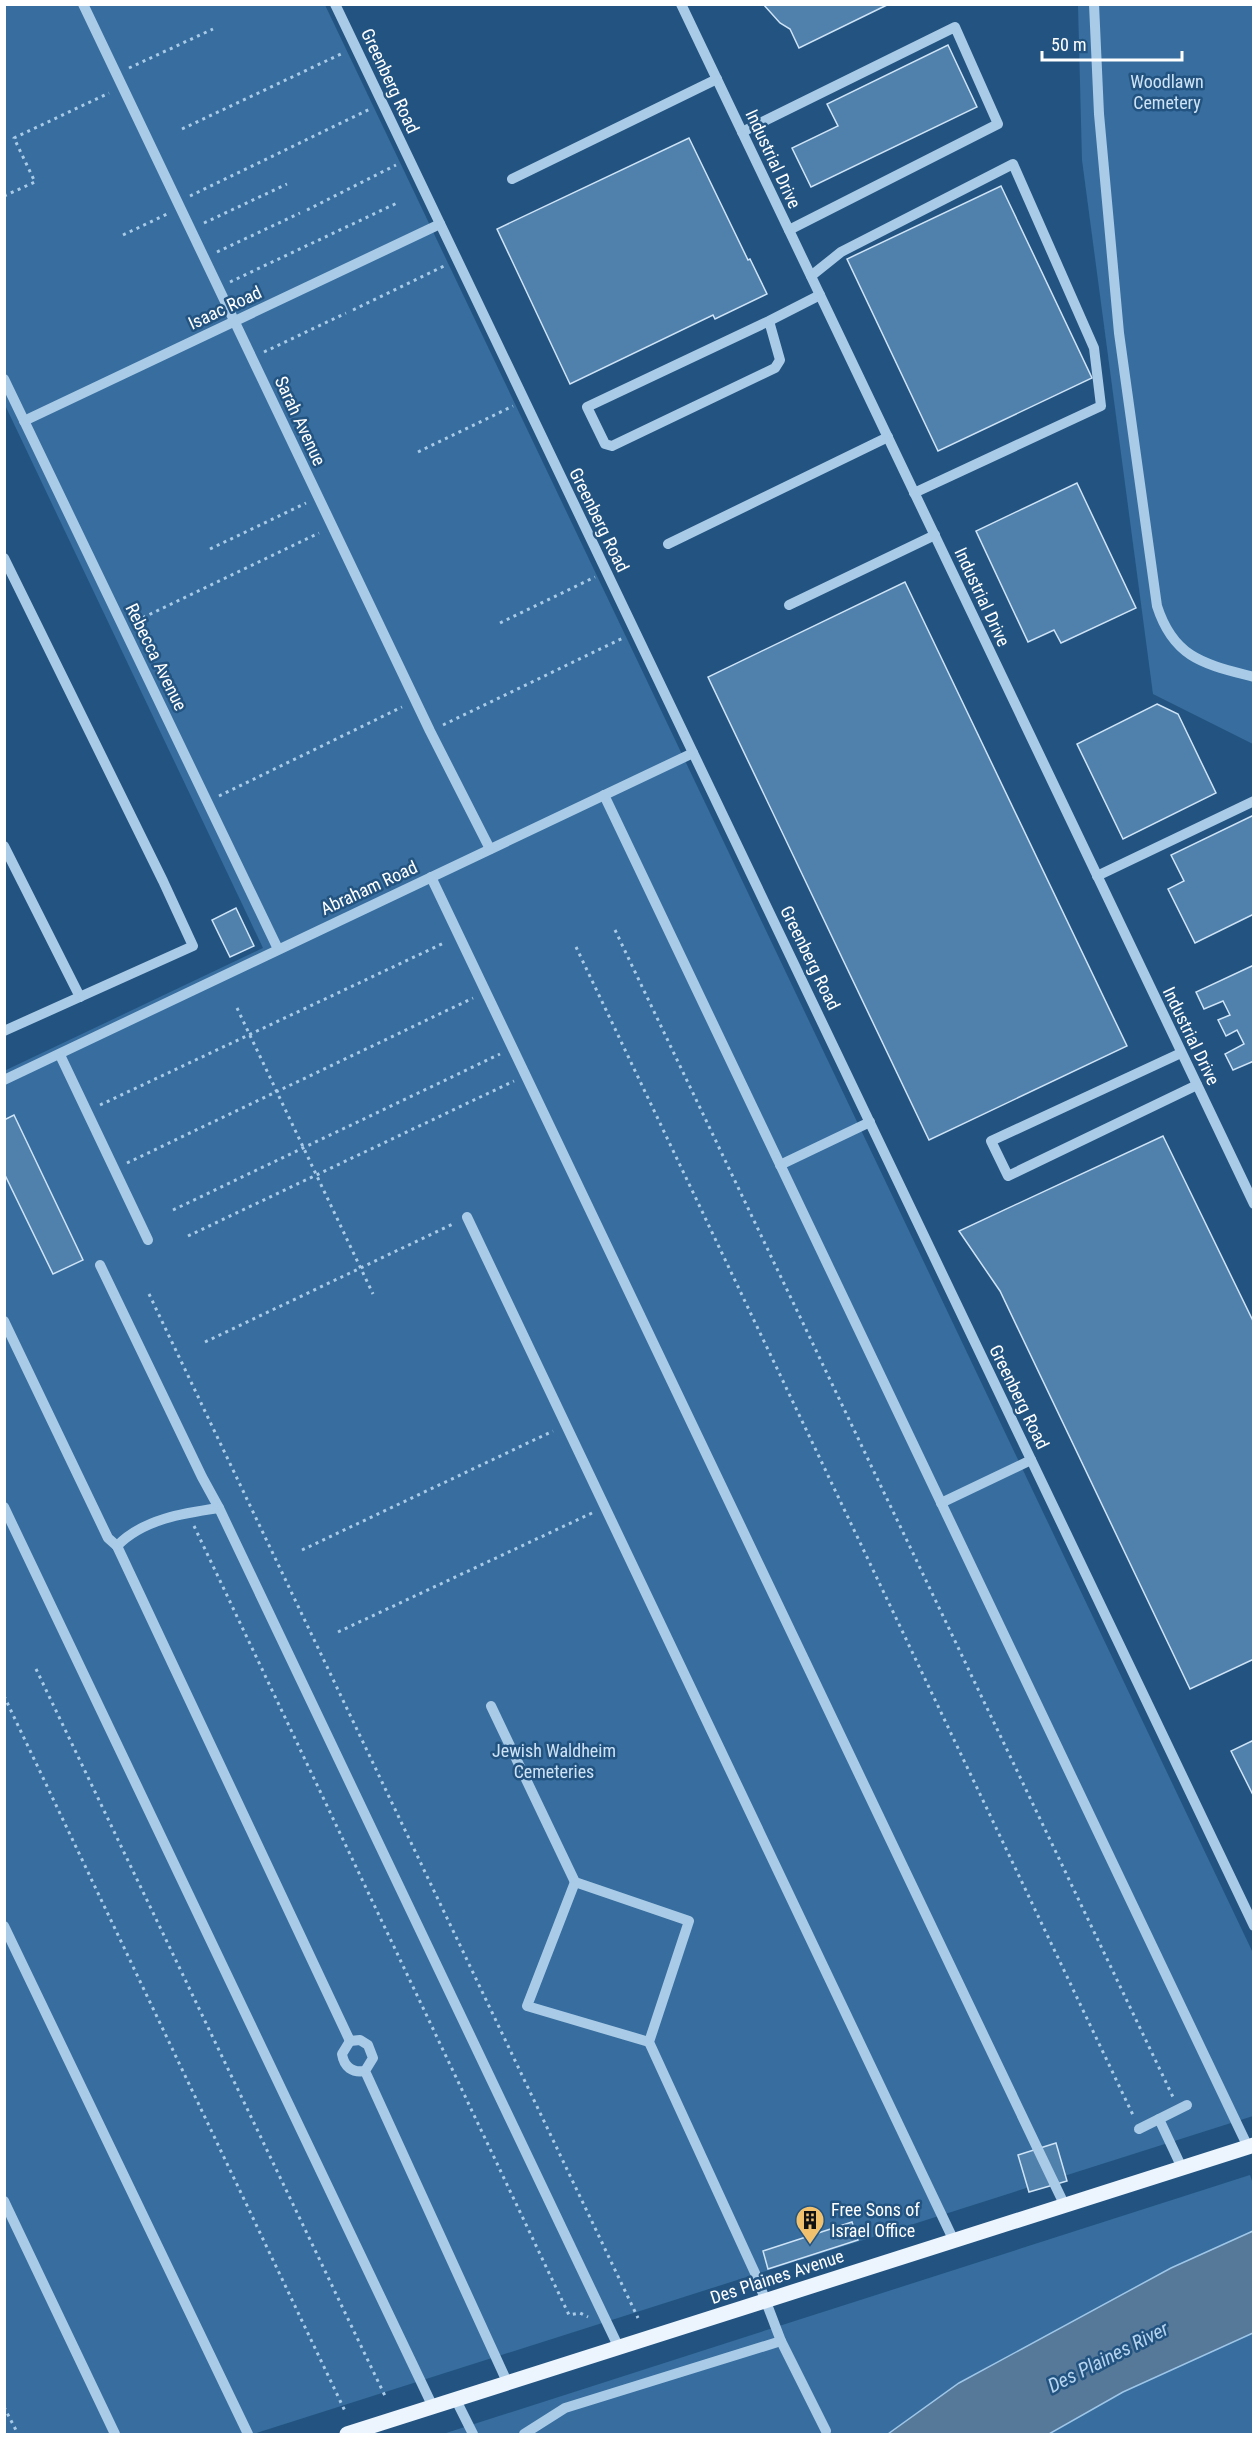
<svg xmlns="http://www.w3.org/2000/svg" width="1258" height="2439" font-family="'Roboto Condensed',sans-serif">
	<rect width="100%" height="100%" fill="#235481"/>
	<g fill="#376e9f">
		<polygon points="5,5 325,5 1253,1953 1253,2116 253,2434 5,2434 4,1071 263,948 5,405"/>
		<polygon points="1078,5 1253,5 1253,744 1153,694 1082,160"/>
		<polygon points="1250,2175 1253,2184 1253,2231 1171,2268 959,2383 888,2434 443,2434"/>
		<polygon points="1253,2333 1253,2434 1049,2434 1123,2392"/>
	</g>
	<polygon fill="#567899" stroke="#9ec6e8" stroke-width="1.5" points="1253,2231 1253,2333 1123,2392 1049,2434 888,2434 959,2383 1171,2268"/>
	<g fill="#5080ac" stroke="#cee3f6" stroke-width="1.5">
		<polygon points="763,4 889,4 799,48 790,29 780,23"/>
		<polygon points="948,45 977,107 811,187 792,148 838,126 827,104"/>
		<polygon points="689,138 748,260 750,259 767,294 715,319 713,315 570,384 497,229"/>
		<polygon points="1001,186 1092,378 938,451 847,259"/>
		<polygon points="1077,483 1136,608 1061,643 1054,630 1028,642 976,531"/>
		<polygon points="905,582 1127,1046 929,1140 708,677"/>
		<polygon points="1157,704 1178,714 1216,793 1123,839 1077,744"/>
		<polygon points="1254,815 1254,914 1195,943 1168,889 1184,881 1171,855"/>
		<polygon points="236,908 254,946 230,957 212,920"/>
		<polygon points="1254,965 1254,1061 1233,1070 1225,1054 1244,1044 1237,1030 1226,1036 1218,1020 1230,1015 1223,1001 1204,1009 1196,992"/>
		<polygon points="14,1115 83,1260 53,1274 4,1173 4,1120"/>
		<polygon points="1163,1136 1254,1323 1254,1659 1190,1689 1000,1291 959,1231"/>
		<polygon points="1254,1740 1254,1797 1231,1751"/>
		<polygon points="1056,2143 1067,2181 1029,2192 1018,2155"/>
		<polygon points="852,2222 858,2240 768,2269 763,2251"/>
	</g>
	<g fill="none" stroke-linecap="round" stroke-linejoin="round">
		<g stroke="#aacbe7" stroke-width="3" stroke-dasharray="3 4.5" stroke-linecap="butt">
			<polyline points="129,68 213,29"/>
			<polyline points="182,129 343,53"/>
			<polyline points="4,196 35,182 14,138 109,93"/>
			<polyline points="190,196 370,109"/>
			<polyline points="307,210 396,165"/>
			<polyline points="204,223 287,184"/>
			<polyline points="123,235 167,214"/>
			<polyline points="217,252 300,213"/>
			<polyline points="230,282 397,203"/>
			<polyline points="353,310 446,265"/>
			<polyline points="264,352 346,313"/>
			<polyline points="418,452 513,406"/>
			<polyline points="210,549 306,503"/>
			<polyline points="136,621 319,533"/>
			<polyline points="500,623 595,577"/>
			<polyline points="443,725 623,638"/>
			<polyline points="219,796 402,707"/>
			<polyline points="615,930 1173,2097"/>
			<polyline points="576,947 1133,2115"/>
			<polyline points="237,1008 373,1294"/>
			<polyline points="100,1105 446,942"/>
			<polyline points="127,1163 473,998"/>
			<polyline points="173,1210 500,1054"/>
			<polyline points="188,1236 514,1081"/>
			<polyline points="149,1294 638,2318"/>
			<polyline points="205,1342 455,1223"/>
			<polyline points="194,1526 569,2315 580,2313 588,2317"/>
			<polyline points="302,1550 553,1431"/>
			<polyline points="338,1632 592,1513"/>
			<polyline points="36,1669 386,2398"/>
			<polyline points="4,1696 345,2411"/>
			<polyline points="4,2407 18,2434"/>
		</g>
		<g stroke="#aacbe7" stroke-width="10">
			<polyline points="83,4 430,731 490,849"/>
			<polyline points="335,4 1254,1926"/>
			<polyline points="681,4 1254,1204"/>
			<path d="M1094 4 1099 114 1119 333 1157 606C1174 659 1205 664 1254 677"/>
			<polyline points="742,132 955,27 998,124 789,230"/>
			<polyline points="512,179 717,79"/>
			<polyline points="811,276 841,252 1013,164 1094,348 1101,406 914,493"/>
			<polyline points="769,321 780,360 775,368 612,446 605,444 587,407 769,321 820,295"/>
			<polyline points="4,379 278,949"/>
			<polyline points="24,421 440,224"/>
			<polyline points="668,544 888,437"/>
			<polyline points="4,558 163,881 193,946 4,1031"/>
			<polyline points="789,605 935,535"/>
			<polyline points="604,795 1248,2147"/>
			<polyline points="4,846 80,997"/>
			<polyline points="1097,876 1254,801"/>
			<polyline points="431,877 1065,2206"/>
			<polyline points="1181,1053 991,1141 1008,1176 1197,1085"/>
			<polyline points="60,1055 148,1240"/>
			<polyline points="4,1080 693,753"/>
			<polyline points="780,1165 870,1122"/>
			<polyline points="467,1217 954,2241"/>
			<polyline points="100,1265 202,1477 219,1508 619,2348"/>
			<polyline points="4,1321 108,1538 117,1546"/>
			<polyline points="941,1503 1031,1460"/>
			<polyline points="4,1507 433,2407"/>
			<path d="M219 1508C184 1513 143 1519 117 1546L350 2041 360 2040 368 2045 373 2058 365 2071 508 2384"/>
			<polyline points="491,1706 575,1882 689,1921 649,2042 755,2273 781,2341 826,2431"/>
			<polyline points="575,1882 527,2006 649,2042"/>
			<polyline points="4,1926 248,2434"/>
			<path d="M350 2041 342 2054C344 2067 352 2073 365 2071"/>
			<polyline points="1159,2119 1182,2168"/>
			<polyline points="1139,2129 1187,2105"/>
			<polyline points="4,2201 115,2434"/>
			<polyline points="456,2400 473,2434"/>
			<polyline points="524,2434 565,2408 781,2341"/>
		</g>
		<polyline stroke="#ecf4fd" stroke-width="15" points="347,2434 1254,2145"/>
	</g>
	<defs>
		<g id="building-pin" transform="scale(1.5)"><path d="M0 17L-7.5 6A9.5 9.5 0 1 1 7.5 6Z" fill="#f2c16d" stroke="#235481"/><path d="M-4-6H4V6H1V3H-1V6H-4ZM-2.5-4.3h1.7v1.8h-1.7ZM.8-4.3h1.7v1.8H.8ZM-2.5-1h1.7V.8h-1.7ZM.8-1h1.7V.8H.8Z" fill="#111"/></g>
	</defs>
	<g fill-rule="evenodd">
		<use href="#building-pin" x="810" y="2220"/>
	</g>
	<g text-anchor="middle" stroke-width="5" stroke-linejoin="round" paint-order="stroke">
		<g font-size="18" fill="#fff" stroke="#235481">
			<text transform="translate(390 81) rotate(65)" y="6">Greenberg Road</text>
			<text transform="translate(773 159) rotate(65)" y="6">Industrial Drive</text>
			<text transform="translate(225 308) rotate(-25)" y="6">Isaac Road</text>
			<text transform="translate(300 421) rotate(65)" y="6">Sarah Avenue</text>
			<text transform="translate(599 520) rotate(64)" y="6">Greenberg Road</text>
			<text transform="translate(982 597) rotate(65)" y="6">Industrial Drive</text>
			<text transform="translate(156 657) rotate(64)" y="6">Rebecca Avenue</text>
			<text transform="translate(369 888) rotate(-25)" y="6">Abraham Road</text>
			<text transform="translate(810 958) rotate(64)" y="6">Greenberg Road</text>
			<text transform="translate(1191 1036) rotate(64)" y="6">Industrial Drive</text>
			<text transform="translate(1019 1397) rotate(64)" y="6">Greenberg Road</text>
			<text transform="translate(777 2277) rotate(-18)" y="6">Des Plaines Avenue</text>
		</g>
		<g font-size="18" fill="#cee3f6" stroke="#235481">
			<text x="1167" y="88">Woodlawn<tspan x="1167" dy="21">Cemetery</tspan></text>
			<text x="554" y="1757">Jewish Waldheim<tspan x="554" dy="21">Cemeteries</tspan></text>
		</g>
		<g font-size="18" fill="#fff" stroke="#235481" text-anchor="start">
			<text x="831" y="2216">Free Sons of<tspan x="831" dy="21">Israel Office</tspan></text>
		</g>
		<g font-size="20" font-style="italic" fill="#b6d4ef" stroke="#235481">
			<text transform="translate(1108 2357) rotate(-27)" y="7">Des Plaines River</text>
		</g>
	</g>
	<rect width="1258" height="2439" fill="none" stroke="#ffffff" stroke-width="12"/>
	<path d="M1042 51v9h140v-9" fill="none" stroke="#ffffff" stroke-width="3"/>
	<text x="1051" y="51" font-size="18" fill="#ffffff" stroke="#235481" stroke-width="4.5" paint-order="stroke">50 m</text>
</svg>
